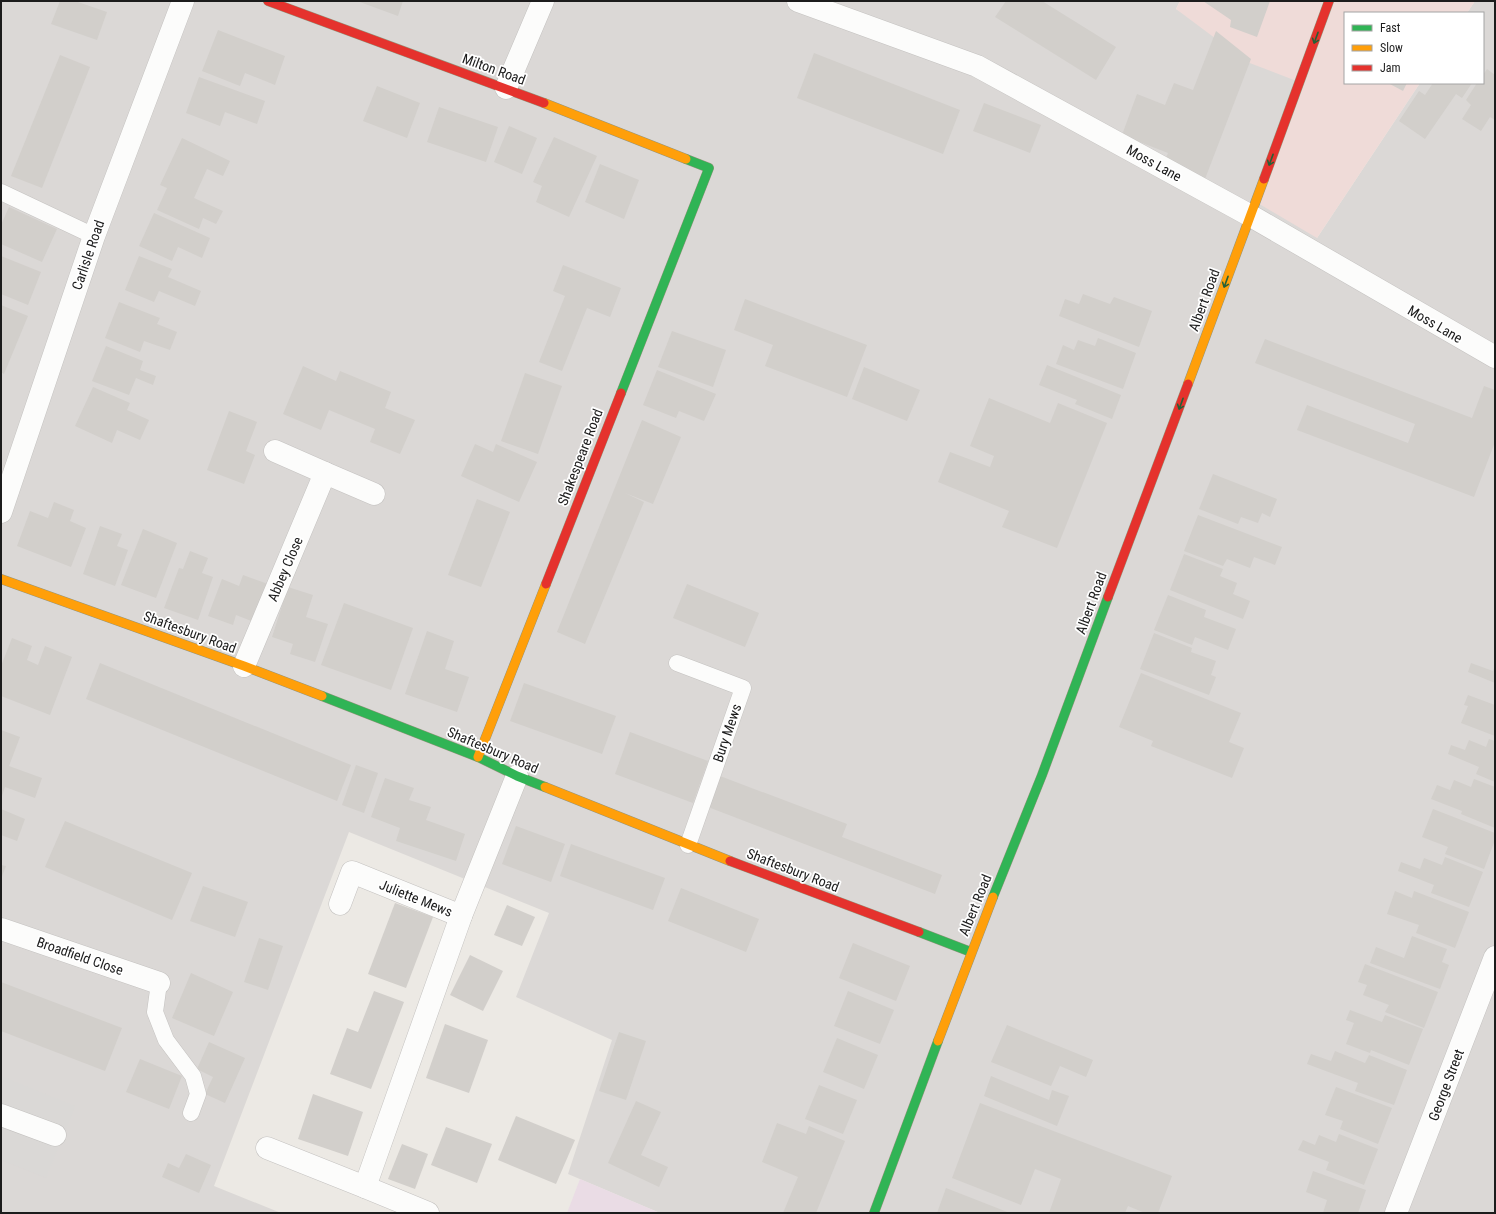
<svg xmlns="http://www.w3.org/2000/svg" width="1496" height="1214" font-family="'Roboto Condensed',sans-serif">
	<rect width="100%" height="100%" fill="#ece9e4"/>
	<polygon fill="#dbd8d6" points="1,1 1180,1 1176,9 1299,82 1317,238 1420,83 1483,83 1483,13 1467,13 1475,1 1495,1 1495,1213 660,1213 568,1174 612,1040 516,997 549,913 349,832 214,1186 281,1213 1,1213"/>
	<polygon fill="#efdbd8" points="1180,1 1475,1 1467,13 1345,13 1345,83 1420,83 1317,238 1256,202 1299,82 1247,62 1176,9"/>
	<polygon fill="#eadce5" points="580,1179 660,1213 567,1213"/>
	<polygon fill="#dad8d6" points="1,1076 75,1106 46,1178 1,1160"/>
	<g fill="#d2cfcb">
		<polygon points="60,1 75,1 107,12 97,40 51,24"/>
		<polygon points="357,1 403,1 398,16"/>
		<polygon points="1006,1 1042,1 1116,47 1096,80 995,17"/>
		<polygon points="1203,1 1270,1 1257,37 1230,27 1231,20"/>
		<polygon points="218,30 285,56 275,85 245,73 240,86 202,71"/>
		<polygon points="1216,31 1251,59 1205,179 1164,163 1168,153 1122,135 1137,94 1165,105 1174,83 1193,90"/>
		<polygon points="814,53 960,110 943,154 797,98"/>
		<polygon points="60,55 90,67 42,188 11,176"/>
		<polygon points="1487,69 1495,75 1495,120 1490,117 1481,131 1462,119 1471,105 1466,100 1477,83 1483,83 1483,75"/>
		<polygon points="199,77 265,101 257,124 225,112 220,126 186,113"/>
		<polygon points="1388,83 1407,83 1403,91"/>
		<polygon points="1433,83 1472,83 1462,98 1456,94 1425,139 1399,121 1419,91 1425,95"/>
		<polygon points="377,86 420,103 407,138 363,121"/>
		<polygon points="984,103 1041,125 1030,153 973,131"/>
		<polygon points="439,107 498,127 486,162 427,142"/>
		<polygon points="509,126 537,138 522,174 494,162"/>
		<polygon points="554,137 597,156 569,217 536,202 542,186 533,182"/>
		<polygon points="182,138 230,161 223,176 207,169 194,198 223,211 216,224 203,218 199,229 157,210 167,188 160,185"/>
		<polygon points="600,164 639,180 624,219 585,202"/>
		<polygon points="9,207 57,229 42,262 1,244 1,225"/>
		<polygon points="154,213 210,238 202,258 178,247 172,261 139,246"/>
		<polygon points="1,256 41,272 28,305 1,294"/>
		<polygon points="139,256 172,269 168,277 201,291 195,306 159,291 154,302 125,290"/>
		<polygon points="563,265 621,288 610,317 587,308 562,371 539,362 565,296 553,291"/>
		<polygon points="1083,294 1110,304 1114,297 1152,311 1139,347 1059,316 1065,299 1079,304"/>
		<polygon points="745,299 867,345 847,397 765,366 773,345 734,330"/>
		<polygon points="119,302 160,318 157,324 177,332 170,350 144,341 140,352 105,338"/>
		<polygon points="1,305 28,316 4,374 1,372"/>
		<polygon points="672,331 726,350 713,387 658,367"/>
		<polygon points="1098,338 1136,353 1123,389 1056,364 1063,345 1074,350 1078,340 1095,346"/>
		<polygon points="1265,339 1472,418 1484,386 1495,390 1495,442 1474,497 1297,430 1307,405 1408,443 1415,424 1255,363"/>
		<polygon points="106,346 143,361 140,370 156,376 153,385 136,378 129,395 92,381"/>
		<polygon points="1047,365 1121,395 1112,419 1075,404 1077,400 1039,385"/>
		<polygon points="303,366 336,381 340,371 391,392 385,408 415,420 400,454 370,442 375,429 329,410 321,430 283,414"/>
		<polygon points="864,367 920,390 907,421 852,399"/>
		<polygon points="657,370 716,394 704,421 679,411 676,418 643,405"/>
		<polygon points="525,373 562,386 538,454 501,441"/>
		<polygon points="93,387 130,403 127,410 149,420 140,440 117,430 112,443 75,426"/>
		<polygon points="989,398 1050,423 1058,403 1107,423 1057,548 1002,527 1009,511 938,482 950,452 990,467 994,456 970,446"/>
		<polygon points="229,411 257,422 246,451 255,455 244,484 207,470"/>
		<polygon points="642,420 681,437 653,504 625,493 644,502 585,644 557,632"/>
		<polygon points="475,444 493,452 496,444 537,462 519,502 461,476"/>
		<polygon points="1213,474 1277,499 1270,517 1262,513 1258,523 1241,517 1238,524 1199,509"/>
		<polygon points="477,499 510,512 481,587 448,575"/>
		<polygon points="54,502 74,510 70,521 86,528 71,567 17,546 30,511 48,518"/>
		<polygon points="1198,515 1282,547 1275,565 1254,557 1250,568 1227,559 1223,566 1184,551"/>
		<polygon points="100,526 122,534 117,546 128,550 115,586 83,574"/>
		<polygon points="143,529 177,543 156,598 121,585"/>
		<polygon points="190,551 208,558 202,573 213,577 198,620 164,608 179,568 183,569"/>
		<polygon points="1184,554 1223,569 1220,576 1237,583 1233,594 1250,601 1243,619 1170,590"/>
		<polygon points="243,575 268,584 254,622 236,615 233,625 208,616 222,579 239,586"/>
		<polygon points="687,584 759,613 745,647 673,618"/>
		<polygon points="288,587 313,595 306,617 328,624 315,662 290,654 293,644 272,637"/>
		<polygon points="1168,595 1206,610 1204,617 1236,629 1228,650 1195,637 1192,645 1154,630"/>
		<polygon points="344,603 413,628 391,690 321,665"/>
		<polygon points="427,631 454,641 445,669 469,677 457,712 405,694"/>
		<polygon points="1154,633 1192,648 1191,652 1216,661 1211,675 1216,677 1209,695 1140,669"/>
		<polygon points="12,638 32,646 27,660 38,665 45,646 72,657 50,715 1,696 1,666"/>
		<polygon points="100,663 351,765 337,801 86,699"/>
		<polygon points="1471,663 1493,671 1495,666 1495,683 1468,672"/>
		<polygon points="1141,673 1241,713 1229,742 1244,748 1232,778 1151,746 1153,741 1119,727"/>
		<polygon points="524,683 616,716 602,754 510,721"/>
		<polygon points="1468,695 1495,705 1495,736 1461,723 1468,706 1464,705"/>
		<polygon points="1,730 20,737 9,766 42,778 35,798 5,787 1,799"/>
		<polygon points="630,732 708,761 693,803 615,774"/>
		<polygon points="1489,739 1495,741 1495,782 1476,774 1479,767 1448,754 1451,745 1465,750 1469,740 1486,747"/>
		<polygon points="356,765 378,773 364,813 342,805"/>
		<polygon points="720,776 847,824 842,837 942,875 935,894 708,807"/>
		<polygon points="385,778 414,788 409,800 431,807 426,820 465,834 456,861 396,841 400,828 371,817"/>
		<polygon points="1474,779 1495,787 1495,828 1461,814 1462,811 1431,799 1437,785 1450,790 1454,780 1471,787"/>
		<polygon points="1,809 25,819 17,841 1,835"/>
		<polygon points="1433,809 1495,833 1495,840 1484,869 1445,854 1448,847 1422,837"/>
		<polygon points="65,821 192,873 172,920 45,867"/>
		<polygon points="516,826 565,844 551,882 502,864"/>
		<polygon points="571,844 665,878 653,910 560,876"/>
		<polygon points="1445,857 1483,872 1469,907 1431,893 1434,885 1398,871 1401,862 1420,869 1424,858 1442,865"/>
		<polygon points="1,865 6,866 1,879"/>
		<polygon points="203,886 248,902 235,937 190,921"/>
		<polygon points="681,888 759,919 746,952 668,921"/>
		<polygon points="1395,891 1412,898 1414,891 1469,912 1455,948 1416,933 1419,925 1387,914"/>
		<polygon points="395,903 433,917 406,988 368,974"/>
		<polygon points="507,905 535,917 522,946 494,935"/>
		<polygon points="1412,936 1447,949 1442,962 1449,965 1440,989 1370,963 1376,947 1404,958"/>
		<polygon points="259,938 283,946 268,990 244,982"/>
		<polygon points="853,943 910,966 896,1001 839,978"/>
		<polygon points="470,955 503,971 483,1011 450,995"/>
		<polygon points="1365,964 1438,992 1424,1028 1385,1012 1389,1005 1363,995 1367,985 1358,982"/>
		<polygon points="191,973 233,992 214,1036 172,1018"/>
		<polygon points="1,982 122,1028 105,1071 1,1031"/>
		<polygon points="374,991 404,1002 371,1089 330,1074 347,1028 358,1032"/>
		<polygon points="848,991 894,1010 880,1044 834,1026"/>
		<polygon points="1350,1010 1382,1022 1385,1015 1423,1029 1409,1065 1371,1050 1370,1053 1346,1044 1354,1023 1346,1020"/>
		<polygon points="445,1024 488,1040 469,1093 426,1078"/>
		<polygon points="1007,1025 1093,1060 1086,1077 1060,1066 1051,1086 991,1062"/>
		<polygon points="619,1032 646,1041 626,1100 599,1091"/>
		<polygon points="837,1038 878,1055 864,1089 823,1072"/>
		<polygon points="209,1042 245,1058 225,1103 205,1094 213,1077 197,1069"/>
		<polygon points="1335,1051 1365,1063 1369,1055 1407,1070 1394,1105 1355,1091 1358,1083 1307,1064 1311,1054 1331,1061"/>
		<polygon points="140,1059 182,1076 169,1109 126,1092"/>
		<polygon points="991,1076 1049,1100 1052,1090 1069,1096 1057,1126 984,1096"/>
		<polygon points="819,1085 857,1100 843,1134 805,1119"/>
		<polygon points="1336,1087 1392,1108 1378,1144 1340,1129 1343,1121 1325,1115"/>
		<polygon points="313,1094 363,1112 348,1156 298,1139"/>
		<polygon points="636,1101 661,1112 641,1155 668,1167 659,1187 608,1163"/>
		<polygon points="980,1103 1172,1176 1158,1213 1145,1213 1128,1206 1125,1213 1049,1213 1061,1179 1035,1169 1021,1205 952,1178"/>
		<polygon points="516,1116 575,1140 556,1184 498,1160"/>
		<polygon points="777,1123 806,1134 809,1126 845,1141 816,1213 783,1213 798,1177 762,1162"/>
		<polygon points="446,1127 492,1144 477,1183 431,1165"/>
		<polygon points="1339,1134 1378,1149 1364,1185 1326,1170 1329,1162 1298,1150 1303,1140 1315,1145 1319,1135 1336,1142"/>
		<polygon points="402,1144 428,1154 415,1189 388,1179"/>
		<polygon points="186,1154 211,1165 199,1193 162,1177 168,1163 179,1168"/>
		<polygon points="1313,1171 1366,1190 1358,1213 1323,1213 1327,1200 1306,1192"/>
		<polygon points="946,1188 1010,1213 937,1213"/>
	</g>
	<g fill="none" stroke-linecap="round" stroke-linejoin="round">
		<g stroke="#c4c2c0" stroke-width="17">
			<g id="lane">
				<polyline points="1,192 94,236"/>
				<polyline points="677,663 743,688 688,845"/>
				<polyline points="159,983 155,1012 166,1040 193,1076 198,1094 191,1113"/>
			</g>
		</g>
		<g stroke="#c4c2c0" stroke-width="23">
			<g id="street">
				<polyline points="798,1 977,66 1251,216 1495,357"/>
				<polyline points="506,88 543,1"/>
				<polyline points="325,473 374,494"/>
				<polyline points="1,512 94,236 183,1"/>
				<polyline points="244,666 325,473 275,451"/>
				<polyline points="340,904 352,872 461,916 517,776"/>
				<polyline points="1,929 159,983"/>
				<polyline points="1,1115 55,1135"/>
				<polyline points="267,1148 365,1187"/>
				<polyline points="428,1213 365,1187 461,916"/>
				<polyline points="1396,1213 1495,957"/>
			</g>
		</g>
		<g stroke="#94957c" stroke-width="10">
			<g id="fast">
				<polyline points="621,393 709,168 686,159"/>
				<polyline points="322,696 478,757 517,776 545,787"/>
				<polyline points="993,897 1042,775 1108,597"/>
				<polyline points="919,932 971,952"/>
				<polyline points="874,1213 938,1041"/>
			</g>
		</g>
		<g stroke="#94957c" stroke-width="10">
			<g id="slow">
				<polyline points="544,103 686,159"/>
				<polyline points="1188,384 1264,179"/>
				<polyline points="1,579 244,666 322,696"/>
				<polyline points="478,757 546,584"/>
				<polyline points="545,787 730,861"/>
				<polyline points="938,1041 993,897"/>
			</g>
		</g>
		<g stroke="#94957c" stroke-width="10">
			<g id="jam">
				<polyline points="268,1 544,103"/>
				<polyline points="1264,179 1329,1"/>
				<polyline points="546,584 621,393"/>
				<polyline points="1108,597 1188,384"/>
				<polyline points="730,861 919,932"/>
			</g>
		</g>
		<use href="#lane" stroke="#fcfcfb" stroke-width="16"/>
		<use href="#street" stroke="#fcfcfb" stroke-width="22"/>
		<use href="#fast" stroke="#30b455" stroke-width="9"/>
		<use href="#slow" stroke="#ff9f0a" stroke-width="9"/>
		<use href="#jam" stroke="#e5322d" stroke-width="9"/>
	</g>
	<defs><path id="oneway-shaft" d="M-6 0H5M1.5-3L5.5 0L1.5 3" fill="none" stroke-width="1.6" stroke-linecap="round" stroke-linejoin="round"/></defs>
	<g stroke="#256036">
		<use href="#oneway-shaft" transform="translate(1316 38) rotate(110)"/>
		<use href="#oneway-shaft" transform="translate(1271 160) rotate(110)"/>
		<use href="#oneway-shaft" transform="translate(1226 282) rotate(110)"/>
		<use href="#oneway-shaft" transform="translate(1181 404) rotate(110)"/>
	</g>
	<g text-anchor="middle" stroke-width="3.5" stroke-linejoin="round" paint-order="stroke">
		<g font-size="14" fill="#1c1c1c" stroke="#fff">
			<text transform="translate(494 69) rotate(20)" y="5">Milton Road</text>
			<text transform="translate(1154 163) rotate(29)" y="5">Moss Lane</text>
			<text transform="translate(88 255) rotate(-71)" y="5">Carlisle Road</text>
			<text transform="translate(1204 300) rotate(-70)" y="5">Albert Road</text>
			<text transform="translate(1435 324) rotate(30)" y="5">Moss Lane</text>
			<text transform="translate(580 457) rotate(-69)" y="5">Shakespeare Road</text>
			<text transform="translate(285 569) rotate(-67)" y="5">Abbey Close</text>
			<text transform="translate(1091 603) rotate(-70)" y="5">Albert Road</text>
			<text transform="translate(190 632) rotate(20)" y="5">Shaftesbury Road</text>
			<text transform="translate(727 733) rotate(-71)" y="5">Bury Mews</text>
			<text transform="translate(493 750) rotate(23)" y="5">Shaftesbury Road</text>
			<text transform="translate(793 870) rotate(21)" y="5">Shaftesbury Road</text>
			<text transform="translate(416 898) rotate(22)" y="5">Juliette Mews</text>
			<text transform="translate(975 905) rotate(-68)" y="5">Albert Road</text>
			<text transform="translate(80 956) rotate(19)" y="5">Broadfield Close</text>
			<text transform="translate(1446 1085) rotate(-69)" y="5">George Street</text>
		</g>
	</g>
	<rect width="1496" height="1214" fill="none" stroke="#1c1c1c" stroke-width="4"/>
	<rect x="1344" y="12" width="140" height="72" fill="#ffffff" stroke="#a4a4a4"/>
	<rect x="1352" y="25" width="20" height="6" fill="#30b455" stroke="#a4a4a4"/>
	<text x="1380" y="32" font-size="12" fill="#1c1c1c">Fast</text>
	<rect x="1352" y="45" width="20" height="6" fill="#ff9f0a" stroke="#a4a4a4"/>
	<text x="1380" y="52" font-size="12" fill="#1c1c1c">Slow</text>
	<rect x="1352" y="65" width="20" height="6" fill="#e5322d" stroke="#a4a4a4"/>
	<text x="1380" y="72" font-size="12" fill="#1c1c1c">Jam</text>
</svg>
